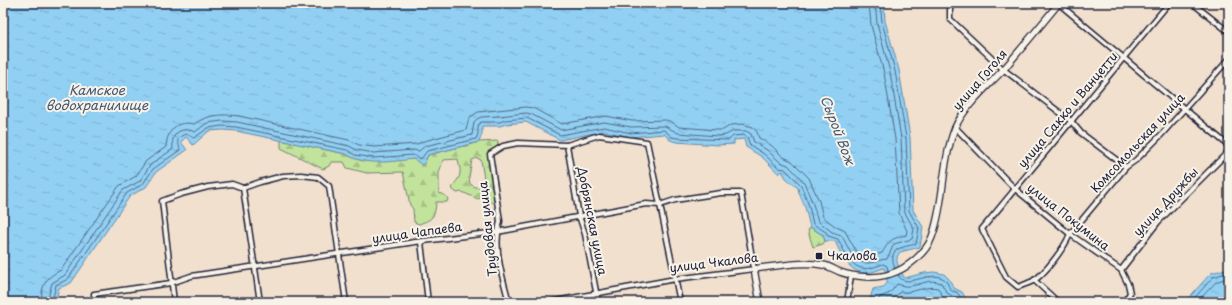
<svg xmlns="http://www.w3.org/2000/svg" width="1232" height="305" font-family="'Playpen Sans',sans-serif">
	<defs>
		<pattern id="forest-firs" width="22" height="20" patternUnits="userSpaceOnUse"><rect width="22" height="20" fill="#c2e39c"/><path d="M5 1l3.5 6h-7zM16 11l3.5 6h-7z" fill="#a6c287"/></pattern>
		<pattern id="water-ripples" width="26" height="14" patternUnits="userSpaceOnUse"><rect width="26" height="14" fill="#92d0f3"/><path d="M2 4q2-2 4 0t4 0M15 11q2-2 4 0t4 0" fill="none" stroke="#7eb2d1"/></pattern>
	</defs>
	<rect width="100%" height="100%" fill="#f1e0ce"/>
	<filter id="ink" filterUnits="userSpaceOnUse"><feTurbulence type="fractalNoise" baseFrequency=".025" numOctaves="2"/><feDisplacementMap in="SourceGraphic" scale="8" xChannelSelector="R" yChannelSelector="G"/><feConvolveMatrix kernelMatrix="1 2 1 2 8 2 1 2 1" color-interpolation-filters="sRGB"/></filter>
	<g filter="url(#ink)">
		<g fill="url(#forest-firs)" stroke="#72826c" fill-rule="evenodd">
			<path d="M281 140 346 154C368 168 390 158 413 159 417 159 421 161 425 162L428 155 479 142 498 141V146L488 154 493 186 494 202 488 204V198L485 196 478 199 462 192 457 193 452 189C454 182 460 179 460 173 461 169 458 163 458 159L443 160 439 173V193L446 196 448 199 447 202H436C435 217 433 219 419 224L414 222 413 209 410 205 403 172 367 173 347 168 344 162H331L329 166 323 169 281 148ZM477 158 481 160 485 185 481 188 475 187 470 184 469 177 472 160Z"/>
			<polygon points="810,227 823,235 825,241 823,244 813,247 808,231"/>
		</g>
		<g fill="url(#water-ripples)" stroke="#658aa9">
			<path d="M3 3H884L885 21 899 70 910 137 913 210 923 227 920 247 900 252C899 253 897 257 897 258 896 264 902 274 905 278L924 273 934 272 944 274 949 279 954 288 962 292 968 302H864L865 300 870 299 873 289C876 288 880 288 883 287 891 284 885 273 884 268 880 269 876 271 872 272 851 277 842 257 835 241H825L823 235 810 227 805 207 799 193 798 188 786 178 782 171 779 174 762 157 746 147 744 139 734 140V144L718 145 676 142 670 140 664 134 630 137 604 131 560 140 526 122 506 124 500 126H482V134L479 142 428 155 425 162 422 165 414 159C392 161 366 167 346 154L236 131 223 130 209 131 193 145 186 137 181 142 187 150 156 172 146 187 130 196 71 283 59 288 55 302H3Z"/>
			<polygon points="1229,268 1229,302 1185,302 1211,273"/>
		</g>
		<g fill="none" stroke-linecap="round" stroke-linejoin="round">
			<g stroke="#4f6885" stroke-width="1">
				<path d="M880 3 882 22 895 71 906 138 909 211 919 228 916 244C901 248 887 247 895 268"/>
				<path d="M898 275C905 291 929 269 944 279 948 282 948 286 950 289 953 293 952 291 956 292 959 294 961 298 963 302"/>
				<path d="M41 302C42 284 45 278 61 270L119 186 136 176 146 161 166 147C167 130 177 120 194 124 209 114 221 114 239 116L349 140 359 145 374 147 417 144 424 141 466 130 469 118 478 112 526 107 533 108 562 124 606 116 632 121 666 120 672 122 679 127 718 130H723L731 125 742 124 753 127 757 132 759 138 771 145 783 157 792 161 809 178 819 201 823 217 835 226 845 231 856 251 862 257H868L882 253C890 240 890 239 906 235L907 231 899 213 895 139 884 73 871 25 869 3"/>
				<path d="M47 302 52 283 65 275 123 190 140 181 150 165 173 149C173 146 172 142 173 139 176 129 187 128 195 132L207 123 222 121 237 122 349 146 357 150 374 153 413 150 419 151 425 146 472 135 474 122 477 119 481 117 499 116 526 113 531 114 561 130 604 122 631 127 665 126 678 133 718 136 726 135 733 131H746L751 134 754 142 767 150 780 162 788 165 804 182 813 204 818 221 832 232 841 235C849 246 851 264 868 263 875 263 880 259 887 259L894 244 912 239 914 229 904 211 901 138 890 72 877 23 875 3"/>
				<path d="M52 302 56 285 68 279 127 193 143 184 153 169 180 150C179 141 173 139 186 134L194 138 208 128 222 126 236 127 347 150 355 155 374 158 413 155 421 159 427 151 476 139 478 134V125L481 122H500L505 120 527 118 560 135 604 127 631 133 664 130 672 137 677 138 729 140 733 136 744 135 747 137 750 145 764 154 779 168 785 169 801 185 809 206 813 224 826 232 828 236 838 239C845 252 851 272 871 268 875 267 879 265 883 264L887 266 888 271"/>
				<path d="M878 302 880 297 890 293 897 284C901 285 905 287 910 286 921 285 929 278 941 283L947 293 954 297 957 302"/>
				<path d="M885 302 893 299 900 292C913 294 925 285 938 288L943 297 949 302"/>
				<polyline points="1191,302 1213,277 1229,272"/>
				<polyline points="1197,302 1216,282 1229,277"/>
			</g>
			<g stroke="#22223b" stroke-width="7">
				<g id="minor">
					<polyline points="952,3 950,9 950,19 1003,69 1071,121 1081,133 1126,167"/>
					<polyline points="1058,3 1229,146"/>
					<path d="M1169 3 982 229 1006 277 1018 287C1023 285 1029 283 1033 281 1045 274 1065 247 1070 234L1126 167 1136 160 1162 134 1229 59"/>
					<polyline points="1192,3 1229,32"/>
					<polyline points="955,127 1014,188 1070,234 1121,270 1128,284 1130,293 1124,302"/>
					<polyline points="567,145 579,216 585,234 598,302"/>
					<polyline points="243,188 260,302"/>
					<polyline points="421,242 428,302"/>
					<polyline points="1121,270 1158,222 1229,151"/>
					<polyline points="1034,280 1058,302"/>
					<polyline points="95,302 94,294 171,283 191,276 415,242 497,232 646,204 660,205 675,200 721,193 741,193 754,269 675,279 550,302"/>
					<polyline points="174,302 162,201 181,194 208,187 232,184 243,188 260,182 283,176 301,175 318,177 329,186 346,302"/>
					<path d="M509 302C502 276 493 248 500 221L490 154 503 146 518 143 567 145 599 135 647 142 680 302"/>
					<polyline points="847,302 851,276"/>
				</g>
			</g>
			<g stroke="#22223b" stroke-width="8">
				<path id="secondary" d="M760 302 754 269C777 266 801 261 823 265 829 266 835 270 840 272 854 277 876 279 890 274 907 269 926 253 932 237 945 202 941 163 955 128 963 108 988 86 1003 70 1022 48 1041 25 1059 3"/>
			</g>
			<use href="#minor" stroke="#f7f3e8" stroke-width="4"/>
			<use href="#secondary" stroke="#f7f3e8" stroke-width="5.5"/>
		</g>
	</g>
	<rect fill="#22223b" stroke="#f7f3e8" stroke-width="1.5" x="815" y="252" width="8" height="8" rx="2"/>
	<g text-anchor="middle" stroke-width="4" stroke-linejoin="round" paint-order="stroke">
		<g font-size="12" fill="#22223b" stroke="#f7f3e8">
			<text transform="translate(980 80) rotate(-49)" y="4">улица Гоголя</text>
			<text transform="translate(1068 110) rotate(-50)" y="4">улица Сакко и Ванцетти</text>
			<text transform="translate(1138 143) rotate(-47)" y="4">Комсомольская улица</text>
			<text transform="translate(1166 202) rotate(-47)" y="4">улица Дружбы</text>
			<text transform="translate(1068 217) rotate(38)" y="4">улица Покумина</text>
			<text transform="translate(592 221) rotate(79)" y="4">Добрянская улица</text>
			<text transform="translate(488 229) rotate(-96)" y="4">Трудовая улица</text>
			<text transform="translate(417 233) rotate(-8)" y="4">улица Чапаева</text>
			<text transform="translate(714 263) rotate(-7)" y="4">улица Чкалова</text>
		</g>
		<g font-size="12" fill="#22223b" stroke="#f7f3e8" text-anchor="start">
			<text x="827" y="260">Чкалова</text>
		</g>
		<g font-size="13" font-style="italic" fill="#445672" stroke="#f7f3e8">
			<text x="97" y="95">Камское<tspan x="97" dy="15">водохранилище</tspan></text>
			<text transform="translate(838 130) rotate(69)" y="5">Сырой Вож</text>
		</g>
	</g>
	<rect width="1232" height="305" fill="none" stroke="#f7f3e8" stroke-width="16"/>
	<rect x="8" y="8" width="1216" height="289" fill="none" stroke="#22223b" stroke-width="1.5" filter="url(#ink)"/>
</svg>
